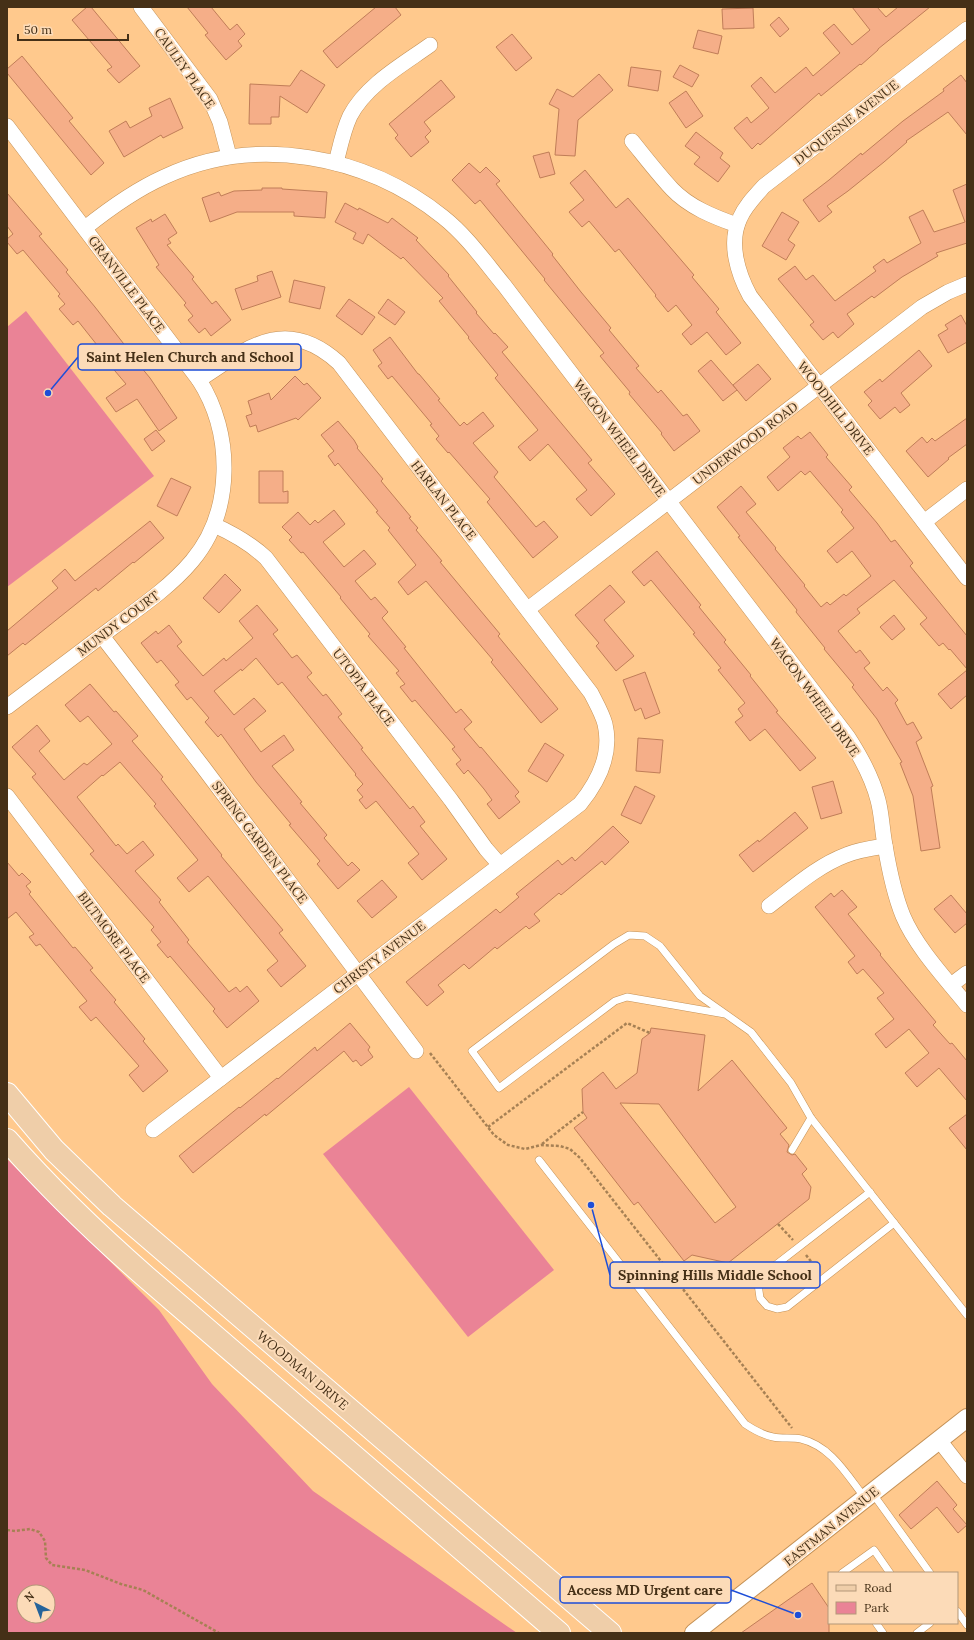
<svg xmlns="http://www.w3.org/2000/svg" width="974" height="1640" font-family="Lora,serif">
	<rect width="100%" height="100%" fill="#ffc98d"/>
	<g fill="#ea8396" fill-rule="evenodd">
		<polygon points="26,311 154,476 7,587 7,327"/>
		<polygon points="409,1087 554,1270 468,1337 323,1154"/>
		<path d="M7 1159 159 1310 212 1384 313 1491 517 1633H7ZM24 1592H48V1616H24Z"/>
	</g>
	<g fill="#f5ae88" stroke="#c07d58" fill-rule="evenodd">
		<polygon points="87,7 91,7 140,66 119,83 107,70 112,67 72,20"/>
		<polygon points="187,7 211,7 230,30 237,24 245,34 238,41 242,46 226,60 205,35 208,33"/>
		<polygon points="376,7 395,7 401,15 337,68 323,51"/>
		<polygon points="852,7 877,7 886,17 898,7 930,7 878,49 878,50 861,65 860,64 821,96 819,93 760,145 758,143 752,149 734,128 747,117 751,123 769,108 751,86 761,77 775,93 806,67 813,76 840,53 823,33 834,24 852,45 870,30"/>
		<polygon points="753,8 754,28 723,29 722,9"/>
		<polygon points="779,17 789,29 780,37 770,25"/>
		<polygon points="698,30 722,36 718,54 693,48"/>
		<polygon points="512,34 532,58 516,71 496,47"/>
		<polygon points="22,56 73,118 69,121 104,163 91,175 7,73 7,69"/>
		<polygon points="680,65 699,75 692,87 673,77"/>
		<polygon points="631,67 661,71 658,91 628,86"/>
		<polygon points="301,70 325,85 307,113 280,96 279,117 271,117 271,124 249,124 250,84 290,86"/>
		<polygon points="599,74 613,90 578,120 575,156 555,155 559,109 549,104 557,89 573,97"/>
		<polygon points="961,75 967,83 967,135 948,112 906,141 907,142 884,162 848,191 827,206 832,212 819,222 803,200 829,180 861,153 862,155 903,121 944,91 943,89"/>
		<polygon points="441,80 455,97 424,122 431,131 425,137 429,142 411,157 395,138 398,135 389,124"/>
		<polygon points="686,91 703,116 686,128 669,103"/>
		<polygon points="170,98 183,128 163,138 161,135 124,157 109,131 126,121 130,128 152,116 149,108"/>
		<polygon points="696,132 723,153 720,158 730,166 718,182 694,164 700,157 685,146"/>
		<polygon points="549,152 555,174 540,178 533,156"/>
		<polygon points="469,163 480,173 486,167 500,181 496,184 553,254 552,255 581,292 611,328 609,330 639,366 636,368 658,393 661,390 683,416 687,414 700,431 674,451 661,434 662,433 629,394 630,392 600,356 604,353 544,280 545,279 480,200 475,204 452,180"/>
		<polygon points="585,170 616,208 628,198 694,275 692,277 719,309 716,312 741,343 726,355 707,332 691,345 682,334 692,325 676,305 668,312 655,296 656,295 619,249 615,252 589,221 582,227 569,212 584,200 570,183"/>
		<polygon points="967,184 967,243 936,253 938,256 902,277 874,298 872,296 847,314 854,324 838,338 833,332 823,340 810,325 814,322 778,279 795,266 806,280 813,275 835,301 876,271 873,267 884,259 887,263 921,243 909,217 923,210 934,232 965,222 953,190"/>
		<polygon points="262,188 282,188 282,189 327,192 325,218 294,216 294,212 237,212 210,222 202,198 219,192 221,196 234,191 262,190"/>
		<polygon points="7,193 42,234 39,236 68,270 66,272 95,307 127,348 126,349 150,378 177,418 159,431 137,399 116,412 106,398 126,384 104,358 94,366 84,355 97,345 78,321 73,325 59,309 65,304 58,296 60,294 23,250 17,254 7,242 7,239 13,234 7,226"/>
		<polygon points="345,203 358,210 359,208 388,223 392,218 418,238 416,240 449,275 448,276 477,312 476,313 494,334 495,333 508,347 502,352 592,460 588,463 615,494 591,516 576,499 587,490 548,444 530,461 518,447 538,430 495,378 498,375 468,338 469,337 439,301 443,298 403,257 401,259 368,234 363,244 353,239 356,233 335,222"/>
		<polygon points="782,212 799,222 788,240 795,245 786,260 762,246"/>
		<polygon points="165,214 177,233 168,239 171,243 167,245 194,277 192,279 212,304 216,301 231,320 211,336 205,328 199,333 188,320 193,316 184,305 186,303 156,267 159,265 136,228 151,219 152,222"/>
		<polygon points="272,271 281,297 242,310 235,289 258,281 257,276"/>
		<polygon points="294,280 325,287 320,309 289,302"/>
		<polygon points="349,299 375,317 362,335 336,316"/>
		<polygon points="388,299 405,312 395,325 378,313"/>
		<polygon points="961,315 967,326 967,342 948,353 938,335 948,329 945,325"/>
		<polygon points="390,337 418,374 419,374 440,399 438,400 460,426 464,422 467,425 483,412 494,426 473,443 498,472 494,477 536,527 544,521 558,537 533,558 487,502 490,499 449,452 448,453 436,439 439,436 430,425 432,424 392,376 388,379 378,366 382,363 373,350"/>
		<polygon points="919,350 932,366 901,393 910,405 900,413 895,407 880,419 868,405 872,401 864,392 880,379 882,382"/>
		<polygon points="711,360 737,390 723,401 698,371"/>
		<polygon points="758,364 771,379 746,401 733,385"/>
		<polygon points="295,376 304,385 307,383 321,398 298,420 296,418 258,432 256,425 250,427 246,416 252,414 248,401 269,393 271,400"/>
		<polygon points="967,418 967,444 948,458 949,459 928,477 906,451 922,437 927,443 932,438 935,441"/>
		<polygon points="338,421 354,440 358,447 357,448 383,479 381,481 411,517 409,518 418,528 416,530 442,561 440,562 500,634 498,636 558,709 541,723 491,662 493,660 426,581 408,595 398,582 416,565 388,530 390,528 376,512 378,511 338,463 335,466 328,456 334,451 321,435"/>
		<polygon points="156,430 165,441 152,451 144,439"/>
		<polygon points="810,432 828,455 826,457 852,487 849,490 877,523 891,542 895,540 913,563 910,566 967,636 967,669 950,649 949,650 943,643 939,646 920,624 927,618 894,580 857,609 860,613 838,631 856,653 860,650 870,663 864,668 883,691 887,687 898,700 895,703 907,725 913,722 922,738 916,742 933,786 931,787 940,848 921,851 913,796 900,763 902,762 877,719 852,687 854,685 824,649 825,648 796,612 797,610 738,537 740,536 717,507 741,486 756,504 746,512 776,548 775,549 805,585 804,586 821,607 827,602 830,605 844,594 846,596 871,576 852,551 837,563 827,551 854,528 841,512 843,510 810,471 805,475 801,471 778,491 767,477 790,457 783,448 798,436 801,439"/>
		<polygon points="259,471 283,471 283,492 288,491 288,503 259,503"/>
		<polygon points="171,478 191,487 177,516 157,506"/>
		<polygon points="334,510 345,524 323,542 344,567 364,550 376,564 355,581 371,600 375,597 388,612 382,618 406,647 404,648 456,713 461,709 472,722 464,729 480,748 481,747 519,792 515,796 520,802 499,819 487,804 492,800 484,789 468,770 464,774 456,764 461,760 452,749 455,747 415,700 412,702 400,687 405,684 396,673 399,671 368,636 370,634 340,598 341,597 303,552 301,553 289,540 292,537 282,527 298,512 310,525 315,520 318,523"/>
		<polygon points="150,521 164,538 134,563 133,562 98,591 96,588 25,645 23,643 7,656 7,631 58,588 52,581 65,569 75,581"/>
		<polygon points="657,551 701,605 699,607 726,640 724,642 751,675 750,676 778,711 776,712 816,758 800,771 765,729 750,741 735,722 743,716 738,709 745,703 718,670 721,668 693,634 695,633 651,580 644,586 632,572"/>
		<polygon points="225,574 241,590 219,613 203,598"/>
		<polygon points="610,585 625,602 604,620 634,656 616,671 596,646 599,643 575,615"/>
		<polygon points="257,605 278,630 273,634 292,658 297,655 312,673 307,677 323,696 326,694 342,714 338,717 363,748 361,749 410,809 413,806 425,822 420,826 447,859 422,880 408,863 419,854 376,801 366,809 359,800 363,797 357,790 363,784 355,775 356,774 282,682 278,685 256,658 242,671 241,669 214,691 234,715 254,698 266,711 244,729 261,752 284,735 294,750 272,766 302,802 300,803 327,835 324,838 348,866 352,862 360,870 338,889 317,864 320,861 289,825 291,824 256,782 221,734 218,737 205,722 209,718 191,697 187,700 175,685 179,682 161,660 157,663 141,643 156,631 158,634 169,625 182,642 177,646 203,676 224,658 226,661 253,638 239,621"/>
		<polygon points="894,615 905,629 892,640 880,627"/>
		<polygon points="967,670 967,695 951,709 938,694"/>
		<polygon points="645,672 660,713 645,719 641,708 635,711 623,680"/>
		<polygon points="90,684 114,712 116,711 138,736 132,741 163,777 161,779 222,855 221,856 283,930 279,933 306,966 281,987 267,970 278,961 208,876 189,892 177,878 198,860 154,806 156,804 120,762 103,776 102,775 77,797 116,846 118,844 127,854 143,841 154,855 135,871 161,900 159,902 189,940 187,942 229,992 236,987 240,992 247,986 259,1001 227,1028 213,1011 215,1009 170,956 168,958 157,945 161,942 151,930 154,927 90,854 94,851 32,777 36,774 12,747 37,725 50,741 39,751 64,780 84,763 87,765 112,744 88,716 80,722 65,705"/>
		<polygon points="638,738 663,740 660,773 636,771"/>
		<polygon points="545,743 564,755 547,782 528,771"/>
		<polygon points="833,781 842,813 821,819 812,787"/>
		<polygon points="635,786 655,796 641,824 621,815"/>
		<polygon points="795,812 808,828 753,872 739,855 758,840 759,842"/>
		<polygon points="613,826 629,842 605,865 602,861 561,895 559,893 534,914 540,921 529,929 526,926 497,949 495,947 469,969 464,964 438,985 444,992 427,1006 406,982 496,909 500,913 519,897 516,894 558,860 562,865 572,857 575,861"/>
		<polygon points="7,862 19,876 22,873 31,882 26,886 31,892 29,894 73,948 75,947 93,968 90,970 116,1000 114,1002 145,1039 143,1041 168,1071 143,1092 129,1075 139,1066 96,1017 91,1021 79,1007 87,1001 40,944 36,946 29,937 34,934 16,912 7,919"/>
		<polygon points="382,880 397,897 372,918 357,901"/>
		<polygon points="842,890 857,907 848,914 881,954 880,955 936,1022 933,1025 950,1044 952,1043 967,1061 967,1101 939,1068 917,1087 905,1073 929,1053 909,1029 886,1048 875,1034 894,1019 877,998 884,993 863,969 857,974 848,962 855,956 815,907 831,893 834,897"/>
		<polygon points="951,895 967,914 967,923 955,933 934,909"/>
		<polygon points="350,1023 370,1047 368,1050 373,1057 361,1066 356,1060 353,1062 344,1051 266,1116 265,1114 193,1173 179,1156 239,1107 240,1108 277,1078 278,1079 315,1047 317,1051"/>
		<path d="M651 1028 705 1035 698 1091 732 1060 787 1128 780 1134 789 1145 787 1152 792 1155 795 1154 807 1169 802 1174 811 1187 809 1199 728 1263 692 1255 684 1261 638 1202 634 1205 574 1128 587 1118 583 1112 582 1089 603 1072 616 1089 637 1073 642 1039 650 1033ZM620 1103 659 1104 736 1207 715 1223Z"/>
		<polygon points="967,1114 967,1150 949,1128"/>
		<polygon points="937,1481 957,1505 953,1509 967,1525 958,1533 937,1507 911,1529 899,1515"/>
		<polygon points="812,1583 829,1608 829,1633 741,1633"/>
	</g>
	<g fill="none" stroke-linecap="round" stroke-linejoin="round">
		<g stroke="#c49156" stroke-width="8">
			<g id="service">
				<polyline points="725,1014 627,997 615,1001 499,1088 472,1051 614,944 629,935 645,936 660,946 700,996 751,1032 791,1083 811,1118 967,1315"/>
				<polyline points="792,1150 811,1118"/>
				<path d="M539 1160 745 1424C754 1430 763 1435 773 1437 782 1439 792 1437 801 1439 831 1446 847 1475 865 1498"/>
				<polyline points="870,1192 764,1274 758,1284 760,1298 767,1306 777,1309 787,1307 894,1223"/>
				<polyline points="873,1494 930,1573"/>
				<polyline points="842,1573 874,1550 890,1573"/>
				<polyline points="957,1611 967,1625"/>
				<polyline points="876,1623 883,1633"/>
				<polyline points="917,1633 930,1623"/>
			</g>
		</g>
		<g stroke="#c49156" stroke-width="16">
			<g id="minor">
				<polyline points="141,7 210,99 220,122 229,156"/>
				<path d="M967 29 764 186C755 196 745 206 740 218 728 243 738 274 750 296L967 578"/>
				<path d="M7 126 199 380C233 433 234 511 192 561 171 586 142 606 116 625 79 653 43 680 7 707"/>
				<path d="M632 141C645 157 658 174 672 189 689 207 714 217 737 225"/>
				<path d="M336 163C340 147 343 131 350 116 366 85 402 65 430 45"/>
				<path d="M85 228C110 208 135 190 164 177 255 134 366 155 443 217 467 236 485 262 504 285L848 737C861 757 872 777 878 800 882 815 882 830 885 845 889 869 894 894 903 916 916 947 946 979 967 1005"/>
				<polyline points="924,522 967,489"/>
				<path d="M214 525C234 534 250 543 266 558L451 800 486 849 500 865"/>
				<polyline points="528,609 922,307 948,292 967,284"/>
				<polyline points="102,636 203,767 416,1051"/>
				<polyline points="7,796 221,1078"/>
				<path d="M769 906C793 888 817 866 846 855 858 850 872 848 885 846"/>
				<polyline points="951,985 967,973"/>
				<path d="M153 1130 580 804C598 782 612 754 605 724 602 713 596 703 591 693L339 363C286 315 248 347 199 380"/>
				<polyline points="939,1440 967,1476"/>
			</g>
		</g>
		<g stroke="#c49156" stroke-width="20">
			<polyline id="tertiary" points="694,1633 967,1418"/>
		</g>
		<g stroke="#fff" stroke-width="24">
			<g id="primary">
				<polyline points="7,1094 54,1150 112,1206 610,1633"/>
				<path d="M7 1140C50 1189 97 1234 146 1277L559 1633"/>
			</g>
		</g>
		<g stroke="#a68054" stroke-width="2.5" stroke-dasharray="3 2" stroke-linecap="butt">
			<polyline points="430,1053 494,1135 508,1145 525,1149 541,1145 560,1146 570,1149 580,1158 792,1428"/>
			<polyline points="488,1127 627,1023 650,1033"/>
			<polyline points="542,1144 583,1112"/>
			<polyline points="778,1224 793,1240"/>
			<polyline points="806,1255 817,1269"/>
			<polyline points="7,1530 15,1531 30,1529 39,1532 45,1541 46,1558 52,1565 85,1570 121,1584 143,1590 219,1633"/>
		</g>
		<use href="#service" stroke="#fff" stroke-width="7"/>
		<use href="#minor" stroke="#fff" stroke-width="15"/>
		<use href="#tertiary" stroke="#fff" stroke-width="18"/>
		<use href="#primary" stroke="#efcea9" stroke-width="22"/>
	</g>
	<g text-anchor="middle" stroke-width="4" stroke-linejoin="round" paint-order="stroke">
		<g font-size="13" fill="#453017" stroke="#fcdbb8">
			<text transform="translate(185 68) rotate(55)" y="5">CAULEY PLACE</text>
			<text transform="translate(846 122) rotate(-38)" y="5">DUQUESNE AVENUE</text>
			<text transform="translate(127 284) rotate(53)" y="5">GRANVILLE PLACE</text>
			<text transform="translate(836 408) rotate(52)" y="5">WOODHILL DRIVE</text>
			<text transform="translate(620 438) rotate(53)" y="5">WAGON WHEEL DRIVE</text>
			<text transform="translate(745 443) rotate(-37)" y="5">UNDERWOOD ROAD</text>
			<text transform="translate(444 500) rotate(52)" y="5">HARLAN PLACE</text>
			<text transform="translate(118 623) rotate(-37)" y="5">MUNDY COURT</text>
			<text transform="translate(364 687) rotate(53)" y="5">UTOPIA PLACE</text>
			<text transform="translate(815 697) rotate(54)" y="5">WAGON WHEEL DRIVE</text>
			<text transform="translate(260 842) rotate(53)" y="5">SPRING GARDEN PLACE</text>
			<text transform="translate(114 937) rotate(53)" y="5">BILTMORE PLACE</text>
			<text transform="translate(379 957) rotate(-37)" y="5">CHRISTY AVENUE</text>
			<text transform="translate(303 1370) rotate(40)" y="5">WOODMAN DRIVE</text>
			<text transform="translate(831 1526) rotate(-39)" y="5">EASTMAN AVENUE</text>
		</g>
	</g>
	<path fill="none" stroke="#1d4ed8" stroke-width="1.5" d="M48 393L78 357M591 1205L610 1275M798 1615L731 1590"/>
	<g fill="#1d4ed8" stroke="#fcdbb8" stroke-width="1.5">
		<circle cx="48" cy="393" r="4"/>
		<circle cx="591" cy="1205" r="4"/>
		<circle cx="798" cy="1615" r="4"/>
	</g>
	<g fill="#fcdbb8" stroke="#1d4ed8" stroke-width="1.5">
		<rect x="78" y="344" width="223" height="26" rx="4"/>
		<rect x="610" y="1262" width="210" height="26" rx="4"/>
		<rect x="560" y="1577" width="171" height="26" rx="4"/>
	</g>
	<g font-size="14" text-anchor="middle" font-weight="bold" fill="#453017">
		<text x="190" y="362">Saint Helen Church and School</text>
		<text x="715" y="1280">Spinning Hills Middle School</text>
		<text x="645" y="1595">Access MD Urgent care</text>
	</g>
	<rect width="974" height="1640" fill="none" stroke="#453017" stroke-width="16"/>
	<rect x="828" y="1572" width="130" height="52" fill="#fcdbb8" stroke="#b39778"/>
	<rect x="836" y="1585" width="20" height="6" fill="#efcea9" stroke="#b39778"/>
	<text x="864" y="1592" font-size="12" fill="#453017">Road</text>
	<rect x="836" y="1602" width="20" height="12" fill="#ea8396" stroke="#b39778"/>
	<text x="864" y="1612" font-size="12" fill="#453017">Park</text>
	<g transform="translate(36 1604) rotate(318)"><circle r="19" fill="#fcdbb8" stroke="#b39778"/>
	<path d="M0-3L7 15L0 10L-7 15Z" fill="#26639a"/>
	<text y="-6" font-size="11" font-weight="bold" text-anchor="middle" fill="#453017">N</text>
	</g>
	<path d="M18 34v6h110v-6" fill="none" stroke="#453017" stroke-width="2"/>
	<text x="24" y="34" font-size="12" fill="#453017" stroke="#fcdbb8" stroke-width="3" paint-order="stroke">50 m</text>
</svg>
